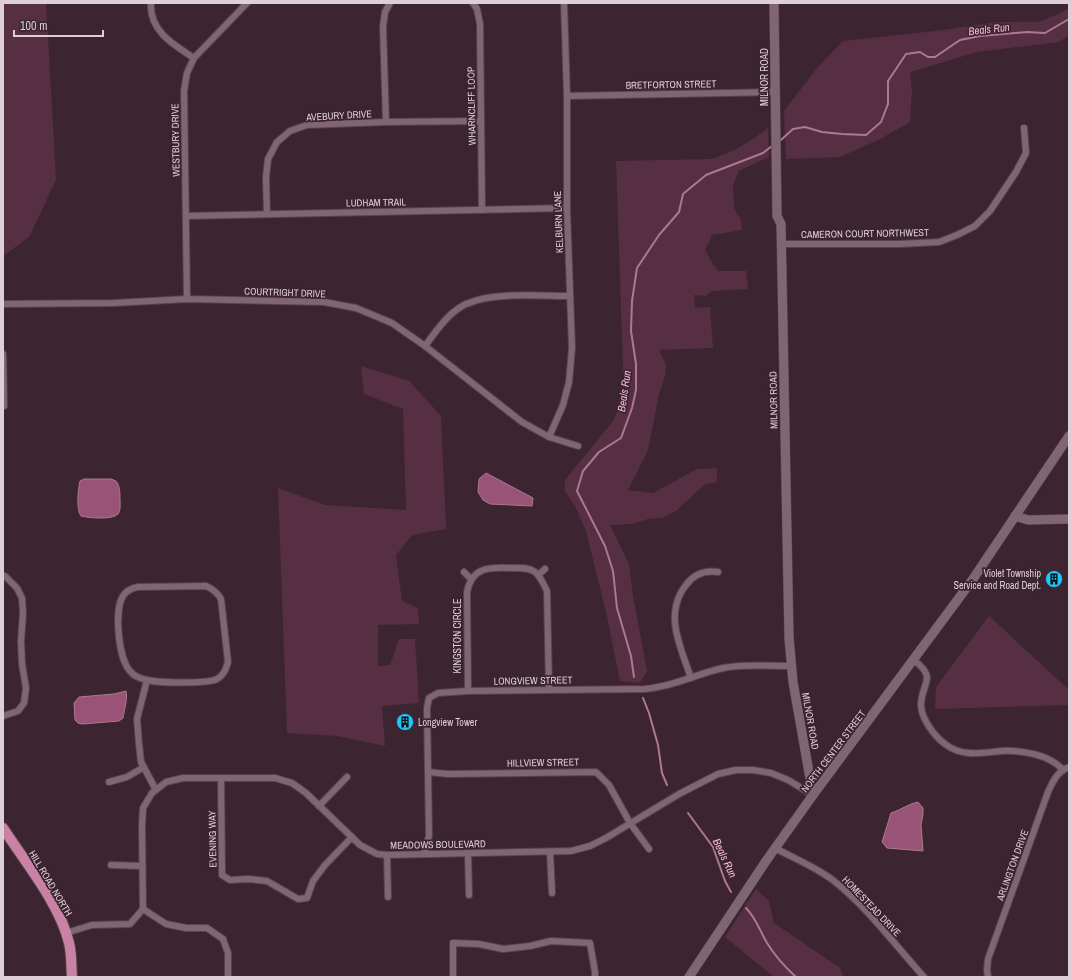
<svg xmlns="http://www.w3.org/2000/svg" width="1072" height="980" font-family="'Archivo Narrow',sans-serif">
	<rect width="100%" height="100%" fill="#3c2530"/>
	<g fill="#562f43">
		<polygon points="3,3 46,3 56,180 29,237 3,256"/>
		<polygon points="1069,8 1069,35 1059,42 977,52 910,72 912,90 910,122 880,139 840,157 786,159 784,111 817,68 843,41 944,30 997,22 1038,22 1056,15"/>
		<polygon points="768,128 769,157 739,171 733,185 734,209 741,220 742,230 712,235 705,250 712,262 718,271 746,271 748,289 712,291 706,296 694,295 695,308 710,307 713,348 659,350 666,365 665,376 659,394 648,450 628,490 653,493 697,469 717,468 717,482 705,484 676,511 662,518 648,519 632,524 610,525 629,564 633,596 647,671 640,683 620,681 607,616 586,531 576,508 565,491 565,480 613,421 624,397 616,161 712,159 735,150 756,137"/>
		<polygon points="361,366 409,381 441,416 446,529 412,535 396,555 402,601 418,608 419,624 378,625 378,666 390,665 399,639 415,639 419,703 382,706 385,746 337,736 287,733 278,488 325,505 406,510 403,409 364,394"/>
		<polygon points="989,616 1069,690 1069,705 935,709 936,687"/>
		<polygon points="756,889 769,901 774,923 840,968 844,977 774,977 725,937"/>
	</g>
	<g fill="#985376" stroke="#ad7892">
		<polygon points="486,473 533,498 532,506 490,504 483,500 478,492 479,479"/>
		<path d="M84 479H111L116 481C120 486 120 493 120 499 120 504 121 510 118 514 113 520 88 518 81 516 76 510 78 489 80 481Z"/>
		<path d="M126 691C128 698 124 711 123 718L119 721 82 724 78 723 75 720 74 703 79 697 114 694Z"/>
		<path d="M918 802 923 808V814L921 825 923 851 887 848 882 842 891 813C901 810 908 804 918 802Z"/>
	</g>
	<g fill="none" stroke-linecap="round" stroke-linejoin="round">
		<g stroke="#ad7892" stroke-width="2">
			<polyline points="781,140 793,129 805,127 822,132 842,134 866,135 881,122 888,104 888,81 906,54 920,52 928,57 935,57 960,40 980,36 1027,32 1045,33 1069,19"/>
			<polyline points="634,677 631,656 617,608 613,571 605,546 577,491 583,471 599,452 621,438 632,408 636,390 636,364 631,331 632,301 637,268 659,235 679,212 683,194 706,175 763,153 772,146"/>
			<polyline points="643,698 649,713 658,745 662,773 667,785"/>
			<polyline points="688,813 713,847 725,881 731,892"/>
			<path d="M746 908C756 918 760 931 767 943 775 956 785 967 796 977"/>
		</g>
		<g stroke="#57434d" stroke-width="8">
			<g id="street">
				<path d="M151 3C149 31 174 45 194 58"/>
				<polyline points="473,3 477,9 480,24 482,210"/>
				<polyline points="567,96 775,92"/>
				<polyline points="386,122 383,27 385,12 390,3"/>
				<polyline points="267,214 266,177 268,159 277,142 290,131 307,125 386,122 481,121"/>
				<polyline points="186,216 567,208"/>
				<polyline points="781,244 900,244 939,242 957,235 975,226 990,211 1016,172 1026,153 1024,128"/>
				<polyline points="187,299 184,91 187,73 194,58 247,3"/>
				<polyline points="3,304 114,303 187,299 324,302 356,308 392,323 425,346 522,422 549,437 578,446"/>
				<path d="M425 346C434 334 443 320 455 311 459 308 464 304 469 303 494 292 542 296 570 296"/>
				<polyline points="3,354 4,406"/>
				<polyline points="549,437 563,405 569,382 572,348 567,210 567,96 564,3"/>
				<polyline points="464,572 471,579"/>
				<polyline points="538,575 545,569"/>
				<polyline points="3,576 5,576 17,588 22,598 23,613 21,641 22,664 26,688 24,703 18,711 3,716"/>
				<path d="M206 586C213 589 217 592 221 599L228 662C226 669 224 675 217 679 207 684 159 683 147 680 142 679 134 676 131 672 118 660 114 610 123 596 127 590 132 588 138 587Z"/>
				<path d="M914 660C937 679 923 680 921 703 920 717 934 736 945 744 961 757 982 753 1001 751 1021 750 1049 754 1063 770"/>
				<path d="M691 678C681 648 663 614 686 585 694 574 705 570 718 572"/>
				<polyline points="147,680 137,719 139,744 141,762 156,790"/>
				<path d="M468 691 467 592C472 567 489 567 511 568 519 568 528 567 535 572 541 577 544 585 547 591L549 690"/>
				<polyline points="428,772 448,774 596,772 609,785 630,823 649,849"/>
				<polyline points="221,778 222,875 230,880 248,879 267,881 298,899 307,898 313,881 325,865 352,837"/>
				<polyline points="109,782 127,777 144,767"/>
				<polyline points="319,806 347,777"/>
				<path d="M775 848C795 859 816 867 834 881 868 908 895 945 924 977"/>
				<polyline points="550,852 552,893"/>
				<path d="M424 854 429 836 427 708 429 698 438 693 468 691 645 689C672 687 696 674 723 668 745 664 769 666 791 666"/>
				<polyline points="468,854 469,895"/>
				<polyline points="387,855 388,897"/>
				<polyline points="111,865 142,866"/>
				<polyline points="143,909 166,924 186,928 207,928 223,939 228,953 228,977"/>
				<polyline points="66,933 92,925 130,924 143,909 142,826 143,808 152,793 166,782 183,778 275,778 292,783 306,793 360,845 377,854 387,855 571,851 590,846 606,838 679,794 718,774 736,770 753,770 771,773 788,780 813,795"/>
				<polyline points="453,977 453,943 479,944 503,949 530,946 551,941 590,943 595,972 595,977"/>
				<path d="M988 977 987 971 988 959 1048 792C1053 781 1057 772 1069 767"/>
			</g>
		</g>
		<g stroke="#57434d" stroke-width="10">
			<g id="secondary">
				<polyline points="774,3 777,216 781,224 789,638 793,682 813,795"/>
				<polyline points="1015,516 1028,520 1069,519"/>
				<polyline points="689,977 766,861 813,795 973,579 1069,436"/>
			</g>
		</g>
		<g stroke="#57434d" stroke-width="12">
			<path id="primary" d="M3 828C25 862 60 904 69 943 72 954 71 966 72 977"/>
		</g>
		<use href="#street" stroke="#806572" stroke-width="6"/>
		<use href="#secondary" stroke="#806572" stroke-width="9"/>
		<use href="#primary" stroke="#c982a6" stroke-width="10"/>
	</g>
	<defs>
		<g id="building-disc" transform="scale(0.9)"><circle r="9.5" fill="#1bcafc" stroke="#3c2530"/><path d="M-4-6H4V6H1V3H-1V6H-4ZM-2.5-4.3h1.7v1.8h-1.7ZM.8-4.3h1.7v1.8H.8ZM-2.5-1h1.7V.8h-1.7ZM.8-1h1.7V.8H.8Z" fill="#111"/></g>
	</defs>
	<g fill-rule="evenodd">
		<use href="#building-disc" x="1054" y="579"/>
		<use href="#building-disc" x="405" y="722"/>
	</g>
	<g text-anchor="middle" stroke-width="3.5" stroke-linejoin="round" paint-order="stroke">
		<g font-size="10" fill="#deced5" stroke="#3c2530">
			<text transform="translate(764 77) rotate(-90)" y="4">MILNOR ROAD</text>
			<text transform="translate(671 84) rotate(-1)" y="4">BRETFORTON STREET</text>
			<text transform="translate(471 106) rotate(-91)" y="4">WHARNCLIFF LOOP</text>
			<text transform="translate(339 115) rotate(-3)" y="4">AVEBURY DRIVE</text>
			<text transform="translate(175 140) rotate(-91)" y="4">WESTBURY DRIVE</text>
			<text transform="translate(376 202) rotate(-1)" y="4">LUDHAM TRAIL</text>
			<text transform="translate(558 222) rotate(-92)" y="4">KELBURN LANE</text>
			<text transform="translate(865 233) rotate(-1)" y="4">CAMERON COURT NORTHWEST</text>
			<text transform="translate(285 292) rotate(2)" y="4">COURTRIGHT DRIVE</text>
			<text transform="translate(773 400) rotate(-91)" y="4">MILNOR ROAD</text>
			<text transform="translate(457 636) rotate(-90)" y="4">KINGSTON CIRCLE</text>
			<text transform="translate(533 680) rotate(-1)" y="4">LONGVIEW STREET</text>
			<text transform="translate(811 721) rotate(80)" y="4">MILNOR ROAD</text>
			<text transform="translate(833 751) rotate(-53)" y="4">NORTH CENTER STREET</text>
			<text transform="translate(543 762) rotate(-1)" y="4">HILLVIEW STREET</text>
			<text transform="translate(212 839) rotate(-91)" y="4">EVENING WAY</text>
			<text transform="translate(438 844) rotate(-1)" y="4">MEADOWS BOULEVARD</text>
			<text transform="translate(1012 865) rotate(-70)" y="4">ARLINGTON DRIVE</text>
			<text transform="translate(51 883) rotate(59)" y="4">HILL ROAD NORTH</text>
			<text transform="translate(872 906) rotate(46)" y="4">HOMESTEAD DRIVE</text>
		</g>
		<g font-size="10" fill="#deced5" stroke="#3c2530" text-anchor="end">
			<text x="1041" y="577">Violet Township<tspan x="1041" dy="12">Service and Road Dept.</tspan></text>
			<text x="418" y="726" text-anchor="start">Longview Tower</text>
		</g>
		<g font-size="11" font-style="italic" fill="#f7bad7" stroke="#3c2530">
			<text transform="translate(989 29) rotate(-6)" y="4">Beals Run</text>
			<text transform="translate(624 391) rotate(-82)" y="4">Beals Run</text>
			<text transform="translate(725 858) rotate(65)" y="4">Beals Run</text>
		</g>
	</g>
	<rect width="1072" height="980" fill="none" stroke="#deced5" stroke-width="8"/>
	<path d="M14 30v6h89v-6" fill="none" stroke="#deced5" stroke-width="2"/>
	<text x="20" y="30" font-size="12" fill="#deced5" stroke="#3c2530" stroke-width="3" paint-order="stroke">100 m</text>
</svg>
